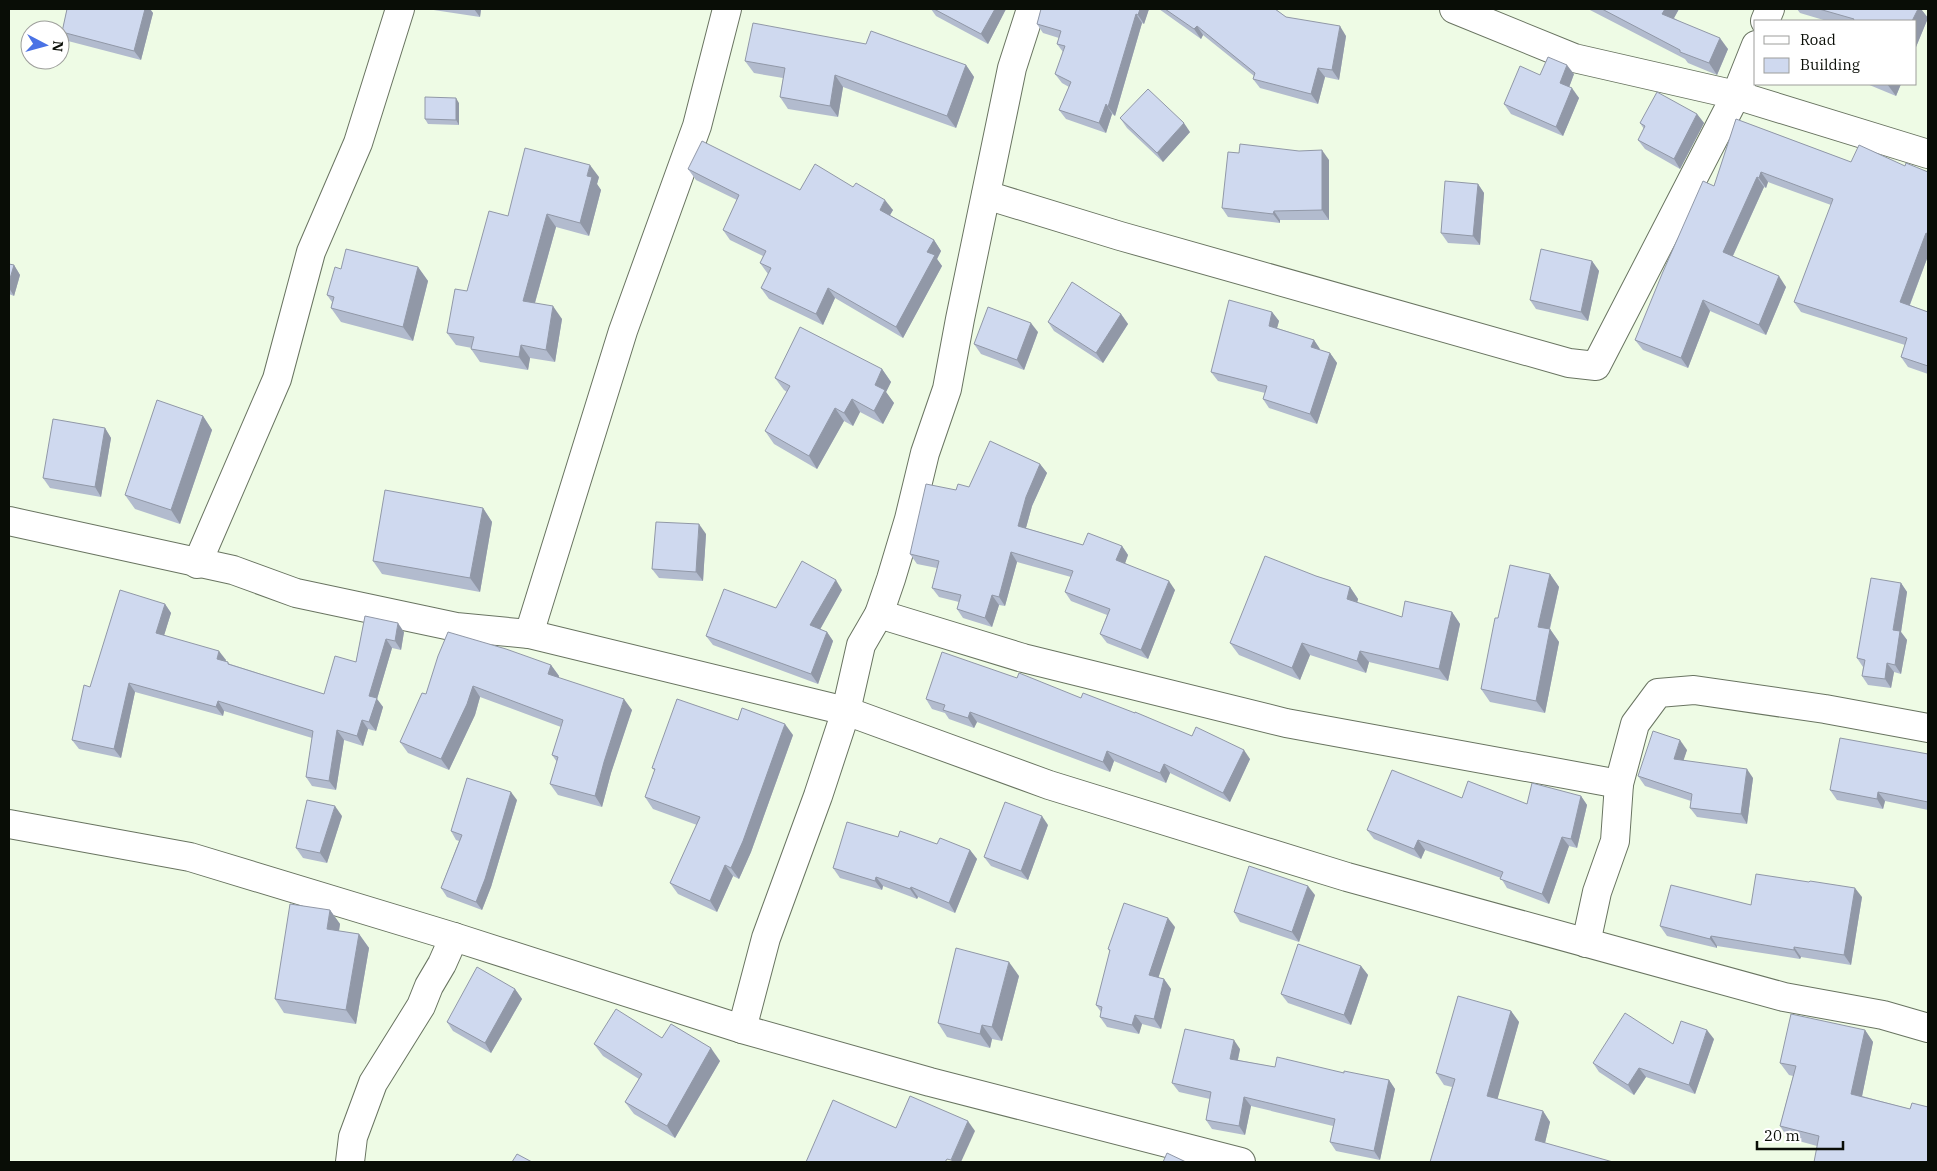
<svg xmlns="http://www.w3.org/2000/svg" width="1937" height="1171" font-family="'IBM Plex Serif',serif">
	<rect width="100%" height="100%" fill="#eefbe5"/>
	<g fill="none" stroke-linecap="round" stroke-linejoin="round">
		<g stroke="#697461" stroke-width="30">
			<g id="minor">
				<polyline points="1454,9 1574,58 1736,95 1928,154"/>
				<polyline points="1765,21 1770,9"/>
				<polyline points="986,195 1120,236 1569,363 1596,366 1736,95 1756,45"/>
				<polyline points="9,521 233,570 296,593 456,627 529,634 846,711 1049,785 1347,877 1784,997 1883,1015 1928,1028"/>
				<polyline points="197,564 277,379 311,252 358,143 400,9"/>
				<polyline points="879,614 1023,658 1286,723 1619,784"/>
				<polyline points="529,634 623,331 697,126 727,9"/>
				<polyline points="9,824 190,857 454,937 742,1029 930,1082 1241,1162"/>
				<polyline points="1586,943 1597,892 1615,841 1619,784 1635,724 1658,693 1694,690 1825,709 1928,728"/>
				<polyline points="742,1029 766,938 818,796 846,711 861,645 879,614 891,579 909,519 925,453 947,389 960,319 1012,68 1031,9"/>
				<polyline points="350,1162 353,1137 373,1083 421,1006 429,986 442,964 454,937"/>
			</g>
		</g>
		<use href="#minor" stroke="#fff" stroke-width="28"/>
	</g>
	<g fill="#b2bbce">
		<polygon points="67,9 150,9 153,13 141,60 68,41 62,32"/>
		<polygon points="427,9 481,9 480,17"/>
		<polygon points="931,9 1006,9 988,44 936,16"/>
		<polygon points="1041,9 1149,9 1144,24 1142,23 1115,116 1112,114 1106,133 1066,119 1059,110 1069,87 1062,83 1055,74 1063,52 1057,44 1059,38 1043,33 1037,24"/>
		<polygon points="1159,9 1275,9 1286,17 1346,36 1339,80 1325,77 1318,104 1260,88 1253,79 1254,76 1203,35 1201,39"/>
		<polygon points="1588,9 1679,9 1674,18 1728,49 1717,75 1688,63 1685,59"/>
		<polygon points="1797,9 1921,9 1928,18 1916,47 1916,21 1827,21 1800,13"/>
		<polygon points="745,61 966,65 974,77 956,128 843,87 838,117 788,109 780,97 783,78 754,73"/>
		<polygon points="1574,74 1569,87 1579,98 1563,136 1511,114 1504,104 1540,75"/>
		<polygon points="1867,84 1901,84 1896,96"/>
		<polygon points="459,103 459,125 428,124 425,119"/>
		<polygon points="1697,114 1704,123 1680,169 1645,149 1638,140 1644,129 1640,123"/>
		<polygon points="1120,118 1190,132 1163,162 1127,128"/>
		<polygon points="1736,119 1851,162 1905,166 1928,172 1928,256 1910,305 1928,312 1928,374 1908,367 1901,357 1905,345 1801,312 1794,302 1831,205 1768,182 1766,188 1764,187 1733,256 1786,287 1766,335 1710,311 1688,368 1643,350 1635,340 1714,186"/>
		<polygon points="1329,160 1329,220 1280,220 1280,223 1228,217 1222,208"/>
		<polygon points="688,169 800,190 853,187 893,210 890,215 934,240 941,251 937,259 942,266 903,338 835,298 823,325 769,299 761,288 768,274 760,263 763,256 730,240 723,230 737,200 696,180"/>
		<polygon points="599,177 597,184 601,190 589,236 556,227 535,303 562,319 555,362 530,358 528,370 480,362 471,349 472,348 456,345 447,333 467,291 508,216"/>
		<polygon points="1478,184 1484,193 1480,245 1448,243 1441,233"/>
		<polygon points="1592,261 1599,271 1588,321 1536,309 1530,300"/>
		<polygon points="9,264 14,265 20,275 14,296 9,294"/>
		<polygon points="418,267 428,281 413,341 341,322 331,308 332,302 327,295 341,269"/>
		<polygon points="1272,312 1279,321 1277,328 1314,340 1320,350 1330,353 1337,363 1317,424 1269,408 1263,399 1265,393 1218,381 1211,372"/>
		<polygon points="1121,314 1128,324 1103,363 1054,331 1048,322"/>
		<polygon points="1038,332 1024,370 981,354 974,344"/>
		<polygon points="882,369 891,382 886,392 894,403 883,424 860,412 853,426 844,421 817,469 774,444 765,431 787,392 784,390 775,378"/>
		<polygon points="203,416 212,430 180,524 135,509 125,495"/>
		<polygon points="105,428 111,438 101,497 50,488 43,478"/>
		<polygon points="1040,464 1047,473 1032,506 1026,528 1083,545 1122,546 1128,555 1125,563 1175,590 1148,659 1107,643 1100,634 1107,615 1071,601 1065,592 1071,577 1017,562 1005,606 999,605 992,627 963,618 957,609 959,602 939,597 932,588 937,568 917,564 910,554 956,490 969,487"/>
		<polygon points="483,508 492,522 480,592 382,574 373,561"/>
		<polygon points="706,534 703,581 659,578 652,569"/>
		<polygon points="1550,574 1559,587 1550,629 1559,642 1545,713 1490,702 1481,689 1498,618"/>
		<polygon points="1316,576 1350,587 1358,599 1357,603 1402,617 1452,612 1460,624 1448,681 1369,662 1366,673 1310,655 1300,680 1239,655 1230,643"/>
		<polygon points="1901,583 1907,592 1901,632 1907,640 1901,674 1894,672 1891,688 1868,685 1862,676 1863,667 1857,658"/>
		<polygon points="842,590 820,629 827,632 833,641 818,684 713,645 706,636 776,608"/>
		<polygon points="165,604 171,613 164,635 226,660 225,661 230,664 324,694 356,662 365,616 404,632 401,650 392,648 377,699 383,707 376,731 368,729 363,746 344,740 336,790 312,786 306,777 312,738 224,711 223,716 135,692 121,758 79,749 72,740 90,687"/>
		<polygon points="551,665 559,676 558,678 632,710 611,773 602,807 558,795 550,784 557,762 552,755 561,727 480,697 475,715 449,770 408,753 400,742 426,694"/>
		<polygon points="1017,678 1081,698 1192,736 1250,759 1230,802 1170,773 1166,783 1114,761 1110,772 977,722 974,728 949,719 945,713 932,709 926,699"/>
		<polygon points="738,720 793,735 751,852 739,879 733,876 717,912 678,894 670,883 697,825 653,809 645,797 655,771 652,768"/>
		<polygon points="1687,750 1683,760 1753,778 1747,824 1697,817 1690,808 1691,801 1645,786 1638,776"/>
		<polygon points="1928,754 1928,810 1885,801 1883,809 1837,800 1830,790"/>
		<polygon points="1581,796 1587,805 1577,848 1569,846 1549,904 1507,888 1501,878 1425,850 1421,859 1374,839 1367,830 1462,798 1527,804"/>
		<polygon points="517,800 491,887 482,910 447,897 441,888 459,841 456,840 451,831"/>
		<polygon points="342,816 327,863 303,858 296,848"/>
		<polygon points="1048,825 1028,880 991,866 984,857"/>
		<polygon points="898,837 970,850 977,859 955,913 918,897 917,899 883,886 882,890 840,878 833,868"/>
		<polygon points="1315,895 1299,942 1240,922 1234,912"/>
		<polygon points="1862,897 1851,965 1801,957 1800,959 1717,946 1717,948 1667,936 1660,926 1751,905"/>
		<polygon points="330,910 340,924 339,931 359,934 369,948 356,1024 284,1013 275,999"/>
		<polygon points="1175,927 1158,978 1164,979 1171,989 1161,1029 1142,1024 1139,1034 1107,1027 1100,1017 1101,1012 1096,1005 1110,952 1108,949"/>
		<polygon points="1361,966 1368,975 1351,1025 1288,1003 1281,994"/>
		<polygon points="1019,976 1002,1041 992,1039 990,1048 947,1037 938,1023"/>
		<polygon points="515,989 522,999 491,1053 453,1031 447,1022"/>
		<polygon points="1511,1011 1519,1022 1497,1099 1543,1111 1550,1122 1545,1143 1430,1162 1452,1087 1444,1085 1436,1073"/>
		<polygon points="1865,1030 1873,1042 1862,1096 1910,1109 1928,1107 1817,1146 1788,1138 1780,1126 1793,1076 1789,1075 1780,1063"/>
		<polygon points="662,1038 720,1061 675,1138 634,1114 625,1102 639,1079 603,1056 594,1044"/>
		<polygon points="1714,1039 1695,1094 1646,1077 1634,1095 1599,1072 1593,1063 1673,1044"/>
		<polygon points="1240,1049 1238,1060 1275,1067 1344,1073 1389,1080 1395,1089 1380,1160 1336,1151 1330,1142 1333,1126 1251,1106 1245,1135 1212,1129 1206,1120 1210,1099 1179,1092 1172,1083"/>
	</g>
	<g fill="#9198a7">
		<polygon points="145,9 150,9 153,13 141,60 134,51"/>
		<polygon points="474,9 481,9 480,17"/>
		<polygon points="995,9 1006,9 988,44 981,34"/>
		<polygon points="1140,9 1149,9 1144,24 1138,15"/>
		<polygon points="1665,9 1679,9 1670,25 1662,14"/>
		<polygon points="1918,9 1921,9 1928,18 1916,47 1916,21 1912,21"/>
		<polygon points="1136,14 1142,23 1115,116 1108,107"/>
		<polygon points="1197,26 1203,35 1201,39 1194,29"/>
		<polygon points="1340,26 1346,36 1339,80 1332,70"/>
		<polygon points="1720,38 1728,49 1717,75 1709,63"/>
		<polygon points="966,65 974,77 956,128 947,116"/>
		<polygon points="1567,65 1574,74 1567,93 1560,83"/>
		<polygon points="1318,68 1325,77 1318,104 1311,94"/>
		<polygon points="835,75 843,87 838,117 830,106"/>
		<polygon points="1887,84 1901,84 1896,96"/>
		<polygon points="1572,88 1579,98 1563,136 1556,127"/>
		<polygon points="456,98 459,103 459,125 456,120"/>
		<polygon points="1106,104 1112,114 1106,133 1099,123"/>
		<polygon points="1697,114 1704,123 1680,169 1674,159"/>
		<polygon points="1184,123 1190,132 1163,162 1157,153"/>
		<polygon points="1322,150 1329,160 1329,220 1322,210"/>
		<polygon points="590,165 599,177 597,184 601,190 589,236 580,223 587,176"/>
		<polygon points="1761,172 1768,182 1766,188 1759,178"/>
		<polygon points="1757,177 1764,187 1730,262 1723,252"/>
		<polygon points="1478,184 1484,193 1480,245 1473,236"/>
		<polygon points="885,200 893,210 887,220 880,210"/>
		<polygon points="1274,211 1280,220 1280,223 1273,214"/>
		<polygon points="547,214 556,227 532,313 523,301"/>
		<polygon points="1926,233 1928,236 1928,256 1907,312 1900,302"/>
		<polygon points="934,240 941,251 937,259 942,266 903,338 896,327 927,252"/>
		<polygon points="1592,261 1599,271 1588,321 1581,312"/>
		<polygon points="14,265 20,275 14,296 9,288 9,282"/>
		<polygon points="418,267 428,281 413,341 403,327"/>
		<polygon points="1779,276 1786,287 1766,335 1759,325"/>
		<polygon points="828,288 835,298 823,325 816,314"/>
		<polygon points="1703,300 1710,311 1688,368 1681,358"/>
		<polygon points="553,306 562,319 555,362 546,350"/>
		<polygon points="1272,312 1279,321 1275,335 1269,326"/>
		<polygon points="1121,314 1128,324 1103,363 1096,353"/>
		<polygon points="1031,323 1038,332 1024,370 1017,360"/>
		<polygon points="1314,340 1320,349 1318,356 1311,347"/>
		<polygon points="521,345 530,358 528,370 519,357"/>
		<polygon points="1330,353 1337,363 1317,424 1310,414"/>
		<polygon points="882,369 891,382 886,392 894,403 883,424 874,411 875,385"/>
		<polygon points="852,399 860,412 853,426 844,413"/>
		<polygon points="835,408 844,421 817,469 809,456"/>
		<polygon points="203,416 212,430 180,524 171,510"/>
		<polygon points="105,428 111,438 101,497 95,487"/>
		<polygon points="1040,464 1047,473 1032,506 1024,535 1018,526 1026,497"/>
		<polygon points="483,508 492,522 480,592 470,578"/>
		<polygon points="699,524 706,534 703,581 696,572"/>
		<polygon points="1122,546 1128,555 1123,569 1116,560"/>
		<polygon points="1011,552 1017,562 1005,606 999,597"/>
		<polygon points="1550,574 1559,587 1547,640 1538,627"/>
		<polygon points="836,580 842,590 817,635 810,625"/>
		<polygon points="1169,581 1175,590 1148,659 1141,650"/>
		<polygon points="1901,583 1907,592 1901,632 1907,640 1901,674 1895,665 1893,630"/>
		<polygon points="1350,587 1358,599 1355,611 1347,599"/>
		<polygon points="992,595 999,605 992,627 985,618"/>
		<polygon points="165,604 171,613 162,642 156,633"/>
		<polygon points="1452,612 1460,624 1448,681 1439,669"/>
		<polygon points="398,623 404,632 401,650 395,641"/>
		<polygon points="1550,629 1559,642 1545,713 1536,701"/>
		<polygon points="827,632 833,641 818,684 811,674"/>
		<polygon points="386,639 392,648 377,699 383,707 376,731 369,722 369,696"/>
		<polygon points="1302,643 1310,655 1300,680 1292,668"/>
		<polygon points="219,651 226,660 223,668 217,659"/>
		<polygon points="1360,651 1369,662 1366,673 1357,661"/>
		<polygon points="1887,663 1894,672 1891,688 1885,679"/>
		<polygon points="551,665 559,676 556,685 548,674"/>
		<polygon points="129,683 135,692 121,758 114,749"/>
		<polygon points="473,686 480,697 475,715 449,770 441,759"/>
		<polygon points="624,699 632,710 611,773 602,807 595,796 604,762"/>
		<polygon points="218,701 224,711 223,716 216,707"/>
		<polygon points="970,712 977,722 974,728 968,718"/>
		<polygon points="362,720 368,729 363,746 357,736"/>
		<polygon points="785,724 793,735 751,852 739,879 731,868"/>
		<polygon points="337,730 344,740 336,790 329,781"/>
		<polygon points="1680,740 1687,750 1681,768 1674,759"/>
		<polygon points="1244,750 1250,759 1230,802 1223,793"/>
		<polygon points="1107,751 1114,761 1110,772 1103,762"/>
		<polygon points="1164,764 1170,773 1166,783 1160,773"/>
		<polygon points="1747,769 1753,778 1747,824 1741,814"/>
		<polygon points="511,792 517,800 491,887 482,910 476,902"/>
		<polygon points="1878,792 1885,801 1883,809 1877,799"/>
		<polygon points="1581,796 1587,805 1577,848 1571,839"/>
		<polygon points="335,806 342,816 327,863 320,853"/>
		<polygon points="1042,816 1048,825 1028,880 1021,871"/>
		<polygon points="1562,837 1569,846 1549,904 1542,894"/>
		<polygon points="1418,840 1425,850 1421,859 1414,849"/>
		<polygon points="970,850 977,859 955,913 949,903"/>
		<polygon points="725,865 733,876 717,912 710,901"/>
		<polygon points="876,877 883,886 882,890 875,881"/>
		<polygon points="1308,886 1315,895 1299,942 1292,932"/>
		<polygon points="911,887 918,897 917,899 910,889"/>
		<polygon points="1855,888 1862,897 1851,965 1844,955"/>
		<polygon points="330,910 340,924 337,943 327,929"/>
		<polygon points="1168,918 1175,927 1156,985 1149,975"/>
		<polygon points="359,934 369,948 356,1024 346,1010"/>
		<polygon points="1711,936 1717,946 1717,948 1710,939"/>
		<polygon points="1794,947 1801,957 1800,959 1794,950"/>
		<polygon points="1009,962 1019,976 1002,1041 992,1027"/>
		<polygon points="1361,966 1368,975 1351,1025 1344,1015"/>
		<polygon points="1164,979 1171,989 1161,1029 1154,1019"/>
		<polygon points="515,989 522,999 491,1053 485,1043"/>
		<polygon points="1511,1011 1519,1022 1495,1108 1487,1096"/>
		<polygon points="1135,1015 1142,1024 1139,1034 1132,1025"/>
		<polygon points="982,1025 992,1039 990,1048 980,1034"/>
		<polygon points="1707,1030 1714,1039 1695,1094 1689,1085"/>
		<polygon points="1865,1030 1873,1042 1860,1106 1851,1094"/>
		<polygon points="1234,1040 1240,1049 1236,1068 1230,1059"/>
		<polygon points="711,1048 720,1061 675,1138 667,1126"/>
		<polygon points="1639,1068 1646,1077 1634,1095 1628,1085"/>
		<polygon points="1389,1080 1395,1089 1380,1160 1374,1151"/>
		<polygon points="1244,1097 1251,1106 1245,1135 1239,1126"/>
		<polygon points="1543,1111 1550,1122 1543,1151 1535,1140"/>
		<polygon points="968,1121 975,1131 961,1162 952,1162 951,1160"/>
	</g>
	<g fill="#cfd9ef" stroke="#9198a7">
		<polygon points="67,9 145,9 134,51 62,32"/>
		<polygon points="934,9 995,9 981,34"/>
		<polygon points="1041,9 1140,9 1138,15 1136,14 1108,107 1106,104 1099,123 1059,110 1071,82 1055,74 1065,46 1057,44 1061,31 1037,24"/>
		<polygon points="1165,9 1275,9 1286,17 1340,26 1332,70 1318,68 1311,94 1253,79 1255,73 1197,26 1194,29"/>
		<polygon points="1602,9 1665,9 1662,14 1720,38 1709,63 1680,52 1680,50"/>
		<polygon points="1819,9 1918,9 1912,21 1853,21 1854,19"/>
		<polygon points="753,23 866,44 871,31 966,65 947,116 835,75 830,106 780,97 785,68 745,61"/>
		<polygon points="1548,57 1567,65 1560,83 1572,88 1556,127 1504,104 1520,66 1540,75"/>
		<polygon points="1148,89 1184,123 1157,153 1120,118"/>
		<polygon points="1657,92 1697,114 1674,159 1638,140 1645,126 1640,123"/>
		<polygon points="425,97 456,98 456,120 425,119"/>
		<polygon points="1736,119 1851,162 1859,145 1905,166 1906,163 1928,172 1928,234 1926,233 1900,302 1928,312 1928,366 1901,357 1907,338 1794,302 1833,199 1761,172 1759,178 1757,177 1723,252 1779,276 1759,325 1703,300 1681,358 1635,340 1662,274 1703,181 1714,186"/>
		<polygon points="702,141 800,190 815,164 853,187 856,183 885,200 880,210 934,240 927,252 935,255 896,327 828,288 816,314 761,288 771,268 760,263 766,251 723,230 739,195 688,169"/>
		<polygon points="1240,144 1299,151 1322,150 1322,210 1274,211 1273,214 1222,208 1228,152 1239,153"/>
		<polygon points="525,148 590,165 587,176 592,177 580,223 547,214 523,301 553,306 546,350 521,345 519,357 471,349 474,337 447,333 455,289 467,291 489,211 508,216"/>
		<polygon points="1445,181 1478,184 1473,236 1441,233"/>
		<polygon points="346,249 418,267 403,327 331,308 334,297 327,295 335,267 341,269"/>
		<polygon points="1541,249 1592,261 1581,312 1530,300"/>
		<polygon points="9,264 14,265 9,282"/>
		<polygon points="1072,282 1121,314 1096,353 1048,322"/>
		<polygon points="1229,300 1272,312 1269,326 1314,340 1311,347 1330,353 1310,414 1263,399 1267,386 1211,372"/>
		<polygon points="988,307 1031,323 1017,360 974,344"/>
		<polygon points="800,327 882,369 875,385 885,390 874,411 852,399 844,413 835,408 809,456 765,431 790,386 775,378"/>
		<polygon points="157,400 203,416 171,510 125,495"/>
		<polygon points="53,419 105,428 95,487 43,478"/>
		<polygon points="990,441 1040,464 1026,497 1018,526 1083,545 1088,533 1122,546 1116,560 1169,581 1141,650 1100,634 1110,609 1065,592 1073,571 1011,552 999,597 992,595 985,618 957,609 961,595 932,588 939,561 910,554 926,484 956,490 958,484 969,487"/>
		<polygon points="385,490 483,508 470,578 373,561"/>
		<polygon points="656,522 699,524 696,572 652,569"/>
		<polygon points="1265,556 1316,576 1350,587 1347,599 1402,617 1405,601 1452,612 1439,669 1360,651 1357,661 1302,643 1292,668 1230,643"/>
		<polygon points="802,561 836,580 810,625 827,632 811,674 706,636 724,589 776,608"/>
		<polygon points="1510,565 1550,574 1538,627 1550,629 1536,701 1481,689 1495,618 1498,618"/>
		<polygon points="1871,578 1901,583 1893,630 1900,631 1895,665 1887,663 1885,679 1862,676 1865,660 1857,658"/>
		<polygon points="120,590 165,604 156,633 219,651 217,659 228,662 228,664 324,694 335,656 356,662 365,616 398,623 395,641 386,639 369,696 377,698 369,722 362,720 357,736 337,730 329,781 306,777 313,731 218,701 216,707 129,683 114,749 72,740 84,685 90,687"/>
		<polygon points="448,632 506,649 551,665 548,674 624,699 604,762 595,796 550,784 558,757 552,755 563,720 473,686 467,704 441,759 400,742 422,693 426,694 438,656"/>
		<polygon points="942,652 1017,678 1019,673 1081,698 1083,693 1135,713 1135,712 1192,736 1196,727 1244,750 1223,793 1164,764 1160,773 1107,751 1103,762 970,712 968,718 943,710 945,705 926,699"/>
		<polygon points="677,699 738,720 742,708 785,724 743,841 731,868 725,865 710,901 670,883 700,817 645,797 655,769 652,768"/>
		<polygon points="1653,731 1680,740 1674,759 1747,769 1741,814 1690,808 1692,794 1638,776"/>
		<polygon points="1840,738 1928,754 1928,802 1878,792 1877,799 1830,790"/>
		<polygon points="1392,770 1462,798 1468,781 1527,804 1532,783 1581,796 1571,839 1562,837 1542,894 1500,879 1503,872 1418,840 1414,849 1367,830"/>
		<polygon points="467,778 511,792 485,879 476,902 441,888 462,835 451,831"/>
		<polygon points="307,800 335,806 320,853 296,848"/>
		<polygon points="1005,802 1042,816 1021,871 984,857"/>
		<polygon points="847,822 898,837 900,831 937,844 940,838 970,850 949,903 911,887 910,889 876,877 875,881 833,868"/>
		<polygon points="1249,866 1308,886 1292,932 1234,912"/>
		<polygon points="1756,874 1809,882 1810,881 1855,888 1844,955 1794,947 1794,950 1711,936 1710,939 1660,926 1671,885 1751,905"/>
		<polygon points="1124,903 1168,918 1149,975 1164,979 1154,1019 1135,1015 1132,1025 1100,1017 1102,1007 1096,1005 1110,950 1108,949"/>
		<polygon points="290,904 330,910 327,929 359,934 346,1010 275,999"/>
		<polygon points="1298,944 1361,966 1344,1015 1281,994"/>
		<polygon points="956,948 1009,962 992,1027 982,1025 980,1034 938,1023"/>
		<polygon points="477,967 515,989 485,1043 447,1022"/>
		<polygon points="1458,996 1511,1011 1487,1096 1543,1111 1535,1140 1613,1162 1430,1162 1455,1079 1436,1073"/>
		<polygon points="616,1009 662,1038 671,1024 711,1048 667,1126 625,1102 642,1074 594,1044"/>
		<polygon points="1625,1013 1673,1044 1681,1021 1707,1030 1689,1085 1639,1068 1628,1085 1593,1063"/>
		<polygon points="1791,1014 1865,1030 1851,1094 1910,1109 1912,1103 1928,1107 1928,1162 1814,1162 1819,1136 1780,1126 1796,1066 1780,1063"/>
		<polygon points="1185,1029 1234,1040 1230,1059 1275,1067 1277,1057 1344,1073 1344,1071 1389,1080 1374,1151 1330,1142 1335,1119 1244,1097 1239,1126 1206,1120 1211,1092 1172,1083"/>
		<polygon points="910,1096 968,1121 951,1160 947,1159 945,1162 806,1162 833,1100 896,1128"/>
		<polygon points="1167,1153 1186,1162 1163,1162"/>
		<polygon points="517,1154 532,1162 512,1162"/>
	</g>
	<rect width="1937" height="1171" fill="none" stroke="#090d06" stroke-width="20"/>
	<rect x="1754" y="20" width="162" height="65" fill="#ffffff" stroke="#9d9e9b"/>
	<rect x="1764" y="36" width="25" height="8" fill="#ffffff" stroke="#9d9e9b"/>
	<text x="1800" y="45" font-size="15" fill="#090d06">Road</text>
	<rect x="1764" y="58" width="25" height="15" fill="#cfd9ef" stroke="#9d9e9b"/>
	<text x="1800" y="70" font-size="15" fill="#090d06">Building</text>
	<g transform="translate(45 45) rotate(96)"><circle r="24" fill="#ffffff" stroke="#9d9e9b"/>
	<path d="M0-4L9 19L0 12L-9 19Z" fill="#4a72e5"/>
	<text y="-8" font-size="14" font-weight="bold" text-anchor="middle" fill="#090d06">N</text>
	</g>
	<path d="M1757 1141v8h86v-8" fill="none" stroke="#090d06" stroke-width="2.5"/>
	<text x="1764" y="1141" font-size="15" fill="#090d06" stroke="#ffffff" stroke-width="4" paint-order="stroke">20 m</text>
</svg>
